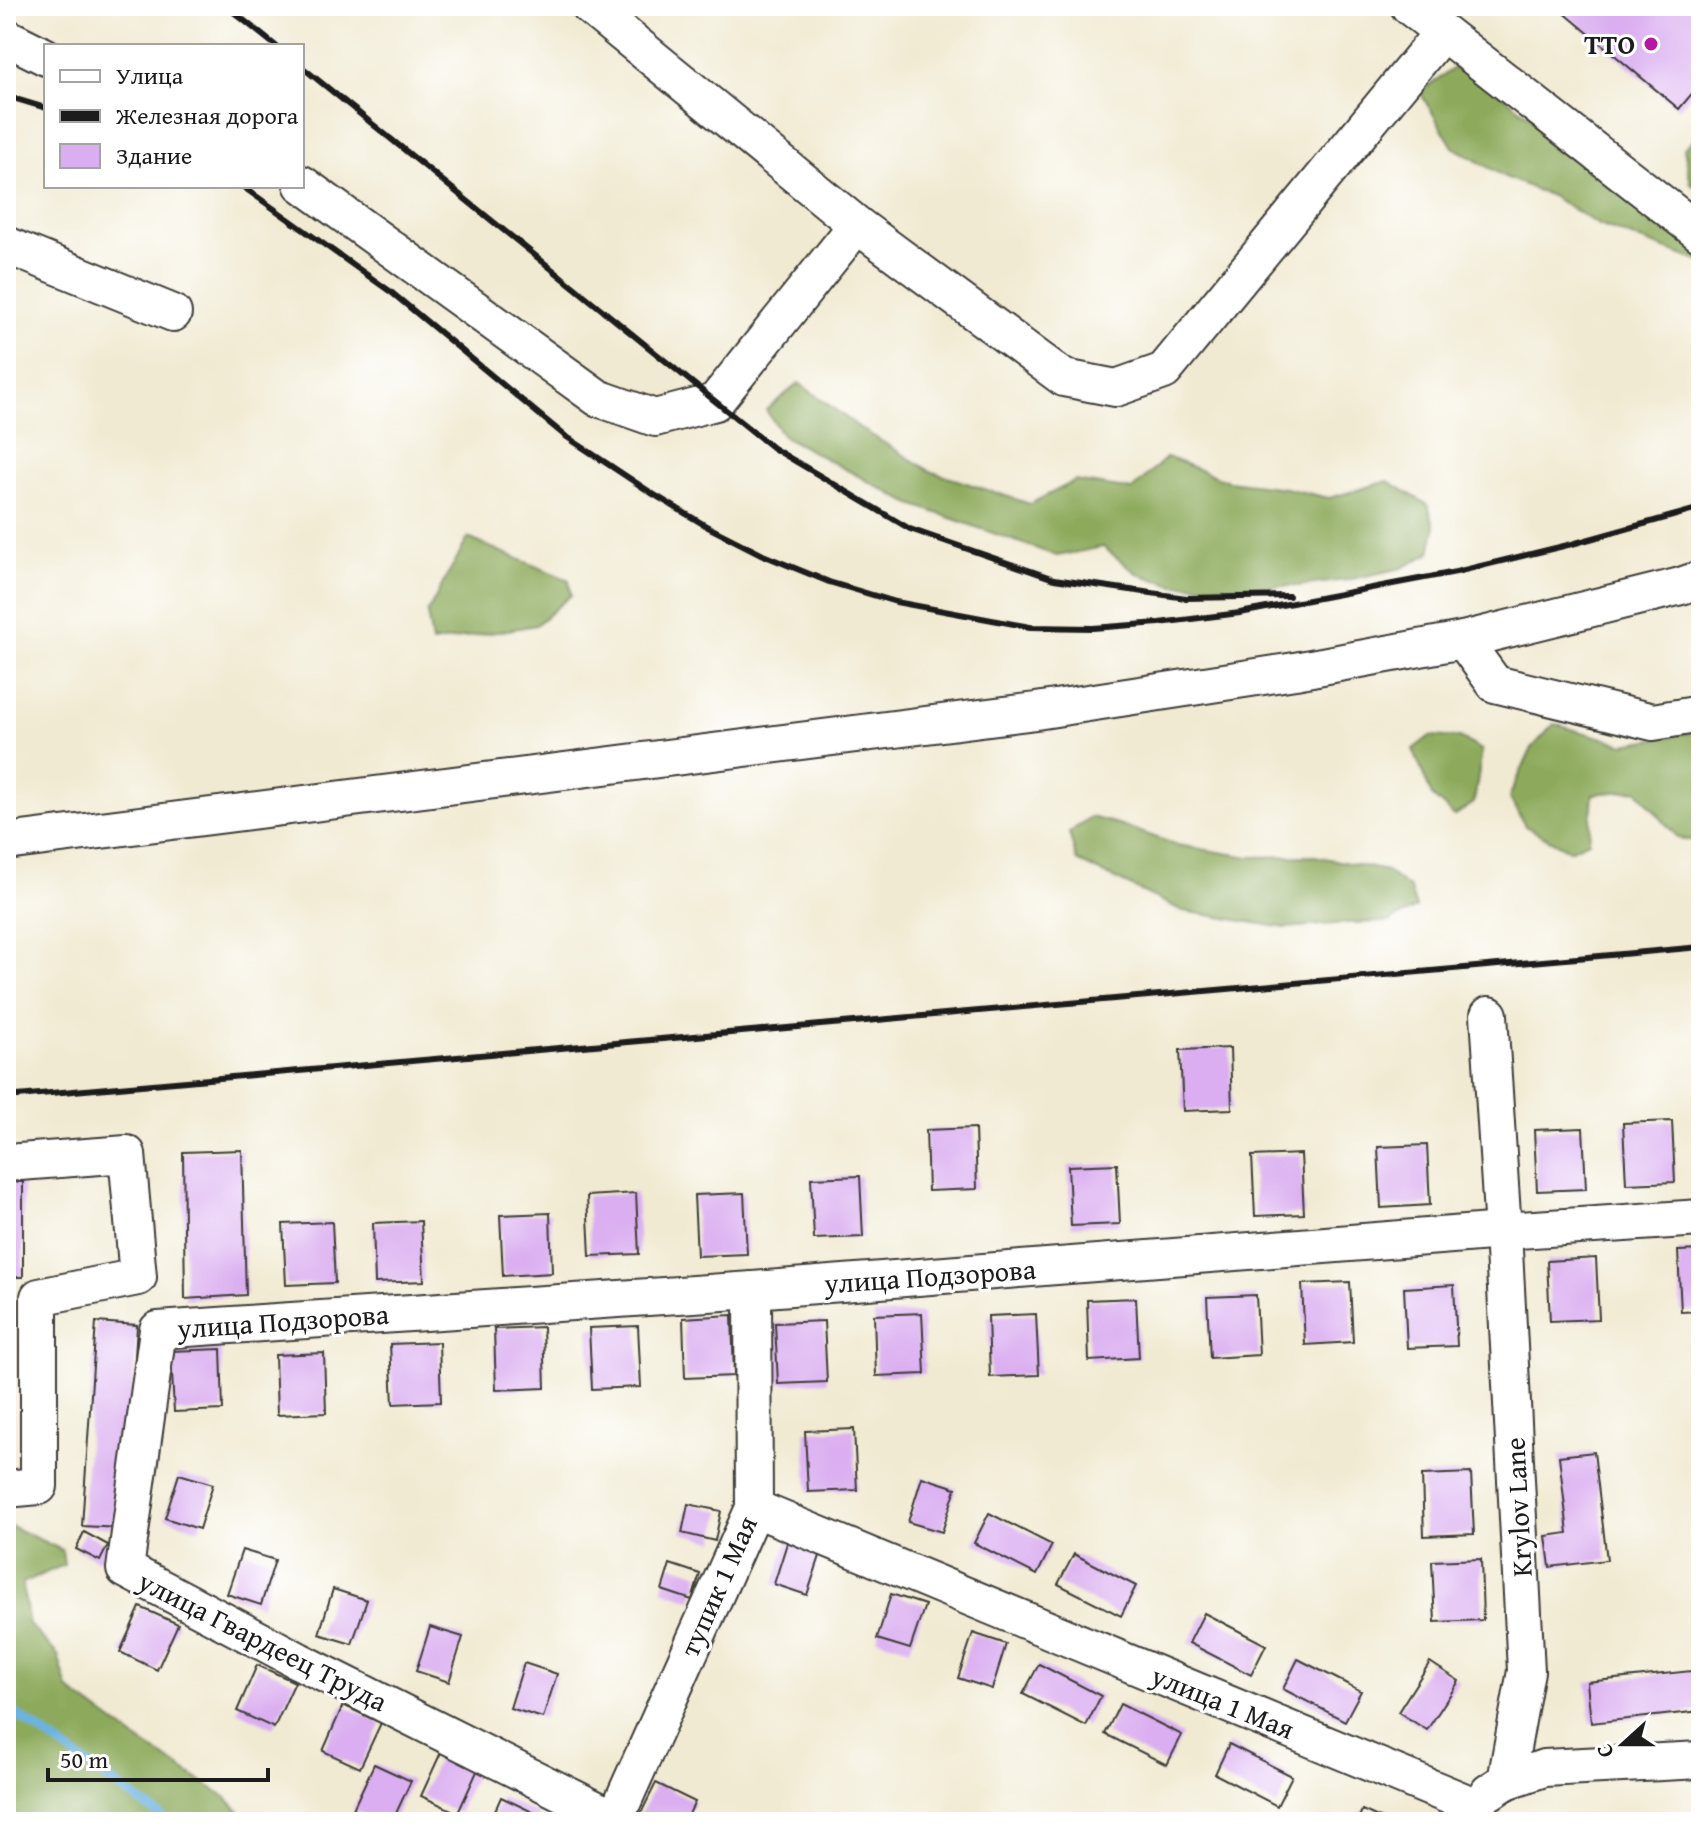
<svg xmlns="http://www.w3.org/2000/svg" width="1707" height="1828" font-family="'Gentium Book Plus',serif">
	<rect width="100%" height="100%" fill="#fff"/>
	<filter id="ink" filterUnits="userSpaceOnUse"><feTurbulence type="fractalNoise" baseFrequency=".0125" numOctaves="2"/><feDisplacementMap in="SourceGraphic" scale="16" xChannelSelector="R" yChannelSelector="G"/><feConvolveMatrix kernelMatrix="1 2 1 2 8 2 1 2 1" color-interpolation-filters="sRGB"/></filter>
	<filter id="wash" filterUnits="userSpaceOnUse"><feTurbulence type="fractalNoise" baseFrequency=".006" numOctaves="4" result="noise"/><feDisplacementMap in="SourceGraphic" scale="32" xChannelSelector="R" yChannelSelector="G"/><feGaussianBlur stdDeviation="1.8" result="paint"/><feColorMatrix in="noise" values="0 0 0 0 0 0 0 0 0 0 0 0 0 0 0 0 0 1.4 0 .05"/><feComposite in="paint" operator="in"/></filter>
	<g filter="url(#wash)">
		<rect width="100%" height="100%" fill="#f1ead2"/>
		<g fill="#8daa5c" stroke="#54633c" stroke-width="2">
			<polygon points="1461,63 1672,226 1701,256 1701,262 1599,225 1551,196 1505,177 1453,147 1420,92"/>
			<polygon points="1701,133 1701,192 1691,184 1684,148"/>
			<polygon points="799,383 860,428 930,471 1030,504 1075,481 1132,490 1167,457 1228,481 1285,488 1329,498 1388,481 1428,505 1435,528 1430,553 1402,568 1347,580 1297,586 1226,586 1174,585 1138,574 1103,547 1057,556 909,503 783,436 766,410"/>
			<polygon points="468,538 569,580 571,595 536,625 432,643 427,613"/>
			<polygon points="1554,724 1624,744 1701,731 1701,842 1678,838 1637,790 1593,794 1589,841 1569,850 1525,826 1509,797 1532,748"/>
			<polygon points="1430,736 1460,738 1482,750 1474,803 1454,816 1432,796 1413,749"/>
			<polygon points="1090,817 1118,824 1177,845 1249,857 1315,856 1386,871 1410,889 1416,908 1389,922 1347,923 1285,928 1183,911 1077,861 1069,833"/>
			<polygon points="6,1524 62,1550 64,1565 22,1583 29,1625 58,1655 68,1689 142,1743 226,1797 250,1822 6,1822"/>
		</g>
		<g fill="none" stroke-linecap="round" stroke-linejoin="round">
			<polyline stroke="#6ab3e2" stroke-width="9" points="6,1707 169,1822"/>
		</g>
		<g id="blocks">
			<g fill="#daaef0">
				<polygon points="1556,6 1701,6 1701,83 1679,109"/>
				<polygon points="1230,1048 1232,1109 1183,1111 1180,1050"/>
				<polygon points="1672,1121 1675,1182 1626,1184 1623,1123"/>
				<polygon points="975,1128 977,1189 928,1191 926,1130"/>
				<polygon points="1583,1128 1586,1189 1537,1191 1534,1130"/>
				<polygon points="1427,1145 1430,1205 1381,1208 1378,1147"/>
				<polygon points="242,1150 246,1295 185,1299 183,1152"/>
				<polygon points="1301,1154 1304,1214 1255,1216 1252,1156"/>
				<polygon points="1117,1164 1120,1224 1071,1226 1068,1166"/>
				<polygon points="860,1176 863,1237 814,1239 811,1178"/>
				<rect x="6" y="1182" width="17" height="95"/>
				<polygon points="636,1193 639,1254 590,1256 587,1196"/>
				<polygon points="744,1193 747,1254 697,1256 694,1195"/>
				<polygon points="550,1213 552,1273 503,1276 500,1215"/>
				<polygon points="421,1221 424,1281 375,1283 373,1223"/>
				<polygon points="332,1222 335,1283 286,1285 283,1224"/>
				<polygon points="1701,1250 1701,1311 1681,1312 1678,1251"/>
				<polygon points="1596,1258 1599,1319 1550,1321 1547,1261"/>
				<polygon points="1350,1282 1353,1342 1305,1345 1302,1284"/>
				<polygon points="1454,1285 1457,1346 1407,1348 1404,1288"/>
				<polygon points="1256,1295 1259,1355 1210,1358 1207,1297"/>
				<polygon points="1136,1298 1139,1358 1089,1361 1087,1300"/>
				<polygon points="922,1313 925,1374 876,1376 874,1315"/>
				<polygon points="1036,1314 1039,1375 990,1377 988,1316"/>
				<polygon points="732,1315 734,1376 685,1378 683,1318"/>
				<polygon points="824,1321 827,1382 778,1384 775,1323"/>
				<polygon points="96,1322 137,1325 129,1453 120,1528 82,1526"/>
				<polygon points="638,1326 641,1387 592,1389 589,1328"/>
				<polygon points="543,1327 545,1388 496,1390 494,1329"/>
				<polygon points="439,1342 441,1402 393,1404 390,1344"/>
				<polygon points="221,1349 223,1410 174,1412 171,1351"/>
				<polygon points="324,1353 326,1413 277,1415 275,1355"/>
				<polygon points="854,1429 857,1490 808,1492 805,1431"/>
				<polygon points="1594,1452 1607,1560 1550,1567 1546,1536 1568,1533 1559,1456"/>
				<polygon points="1471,1473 1474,1534 1424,1536 1422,1475"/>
				<polygon points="179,1474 213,1484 199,1529 165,1518"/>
				<polygon points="922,1477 956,1488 942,1532 908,1522"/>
				<polygon points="688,1504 721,1511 715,1541 682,1533"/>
				<polygon points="989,1513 1052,1545 1037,1575 974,1543"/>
				<polygon points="84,1532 108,1545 100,1561 76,1549"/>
				<polygon points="788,1540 822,1550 807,1595 774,1584"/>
				<polygon points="242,1550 275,1560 261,1605 227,1594"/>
				<polygon points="1074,1554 1136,1586 1121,1616 1058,1584"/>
				<polygon points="1481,1559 1483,1620 1435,1622 1432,1561"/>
				<polygon points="670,1564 700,1574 692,1600 662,1590"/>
				<polygon points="333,1589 367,1600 352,1644 319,1634"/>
				<polygon points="891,1594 925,1605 910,1649 877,1639"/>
				<polygon points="140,1607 178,1624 157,1670 120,1652"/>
				<polygon points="1204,1613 1266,1645 1251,1675 1189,1643"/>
				<polygon points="430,1627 463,1637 449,1682 416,1671"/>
				<polygon points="973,1633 1006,1644 992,1689 958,1678"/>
				<polygon points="1298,1659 1361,1691 1345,1721 1283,1689"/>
				<polygon points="1430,1662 1459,1681 1427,1730 1398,1712"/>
				<polygon points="524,1663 557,1674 543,1718 510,1708"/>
				<polygon points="1039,1664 1101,1696 1086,1726 1023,1694"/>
				<polygon points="257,1665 295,1682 274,1728 237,1711"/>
				<polygon points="1701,1670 1701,1711 1591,1723 1587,1682"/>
				<polygon points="1120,1704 1182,1735 1167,1765 1105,1734"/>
				<polygon points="343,1705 381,1723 360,1768 323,1751"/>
				<polygon points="1229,1744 1292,1776 1277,1806 1215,1774"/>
				<polygon points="442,1750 479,1767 458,1813 421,1796"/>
				<polygon points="374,1764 411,1781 392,1822 380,1822 353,1809"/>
				<polygon points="656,1783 695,1802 685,1822 644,1822 638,1819"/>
				<polygon points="501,1797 539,1815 535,1822 490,1822"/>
				<polygon points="1362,1810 1389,1822 1357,1822"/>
			</g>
		</g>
	</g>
	<g filter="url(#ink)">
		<use href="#blocks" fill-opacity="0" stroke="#3c3b37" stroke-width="2"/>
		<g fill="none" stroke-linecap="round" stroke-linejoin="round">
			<g stroke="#3c3b37" stroke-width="40">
				<g id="minor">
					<polyline points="589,6 857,225 1064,378 1116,388 1164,371 1442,33"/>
					<polyline points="1409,6 1701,234"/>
					<polyline points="6,37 46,57"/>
					<polyline points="302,184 598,398 655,418 715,402 857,225"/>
					<polyline points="6,245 173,313"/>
					<polyline points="1463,640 1495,684 1653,722 1701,714"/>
					<polyline points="6,842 1036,711 1295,671 1463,640 1681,586 1701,579"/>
					<polyline points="1489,1015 1503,1231 1526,1671 1506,1781"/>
					<polyline points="6,1163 127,1154 138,1277 39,1297 39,1486 6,1489"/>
					<polyline points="754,1508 1472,1805"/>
					<polyline points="1489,1792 1506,1781 1544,1768 1701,1760"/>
					<polyline points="615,1819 754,1508 753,1290"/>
					<polyline points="616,1822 615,1819 299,1661 125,1569 158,1330 753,1290 1503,1231 1701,1218"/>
				</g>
			</g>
			<use href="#minor" stroke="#fff" stroke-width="36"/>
			<g stroke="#1c1c1c" stroke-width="6">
				<polyline points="226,6 276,46"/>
				<polyline points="302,67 773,448 910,529 1054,579 1186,598 1289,596"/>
				<polyline points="6,96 46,108"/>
				<polyline points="242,186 391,292 564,435 653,494 708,527 763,555 829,582 896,602 1030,627 1093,628 1159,623 1240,613 1456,572 1572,544 1701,508"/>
				<polyline points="6,1097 1701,947"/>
			</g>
		</g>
	</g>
	<circle fill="#b5179e" stroke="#fff" stroke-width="3" cx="1651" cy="44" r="8"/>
	<g text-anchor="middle" stroke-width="6" stroke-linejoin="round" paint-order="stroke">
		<g font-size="28" font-weight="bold" fill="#1c1c1c" stroke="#fff" text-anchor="end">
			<text x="1635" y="54">ТТО</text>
		</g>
		<g font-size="28" fill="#1c1c1c" stroke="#fff">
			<text transform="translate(930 1276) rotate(-4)" y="10">улица Подзорова</text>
			<text transform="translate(283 1321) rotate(-4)" y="10">улица Подзорова</text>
			<text transform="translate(1518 1507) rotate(-93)" y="10">Krylov Lane</text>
			<text transform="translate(718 1586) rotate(-66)" y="10">тупик 1 Мая</text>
			<text transform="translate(263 1641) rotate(27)" y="10">улица Гвардеец Труда</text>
			<text transform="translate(1223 1702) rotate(22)" y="10">улица 1 Мая</text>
		</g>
	</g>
	<rect width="1707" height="1828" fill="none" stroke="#fff" stroke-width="32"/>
	<rect x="44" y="44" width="260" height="144" fill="#ffffff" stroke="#a4a4a4" stroke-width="2"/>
	<rect x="60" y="70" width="40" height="12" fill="#ffffff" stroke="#a4a4a4" stroke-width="2"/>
	<text x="116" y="84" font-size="24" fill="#1c1c1c">Улица</text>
	<rect x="60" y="110" width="40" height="12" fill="#1c1c1c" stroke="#a4a4a4" stroke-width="2"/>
	<text x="116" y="124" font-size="24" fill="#1c1c1c">Железная дорога</text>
	<rect x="60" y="144" width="40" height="24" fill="#daaef0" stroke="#a4a4a4" stroke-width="2"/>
	<text x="116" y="164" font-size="24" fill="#1c1c1c">Здание</text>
	<g transform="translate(1623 1744) rotate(249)" stroke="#ffffff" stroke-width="6" paint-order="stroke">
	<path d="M0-6L14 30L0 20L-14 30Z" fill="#1c1c1c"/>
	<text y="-12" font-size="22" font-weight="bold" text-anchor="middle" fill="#1c1c1c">С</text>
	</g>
	<path d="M48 1768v12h220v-12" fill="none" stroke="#1c1c1c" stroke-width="4"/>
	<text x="60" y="1768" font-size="24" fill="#1c1c1c" stroke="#ffffff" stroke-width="6" paint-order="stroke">50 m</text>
</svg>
